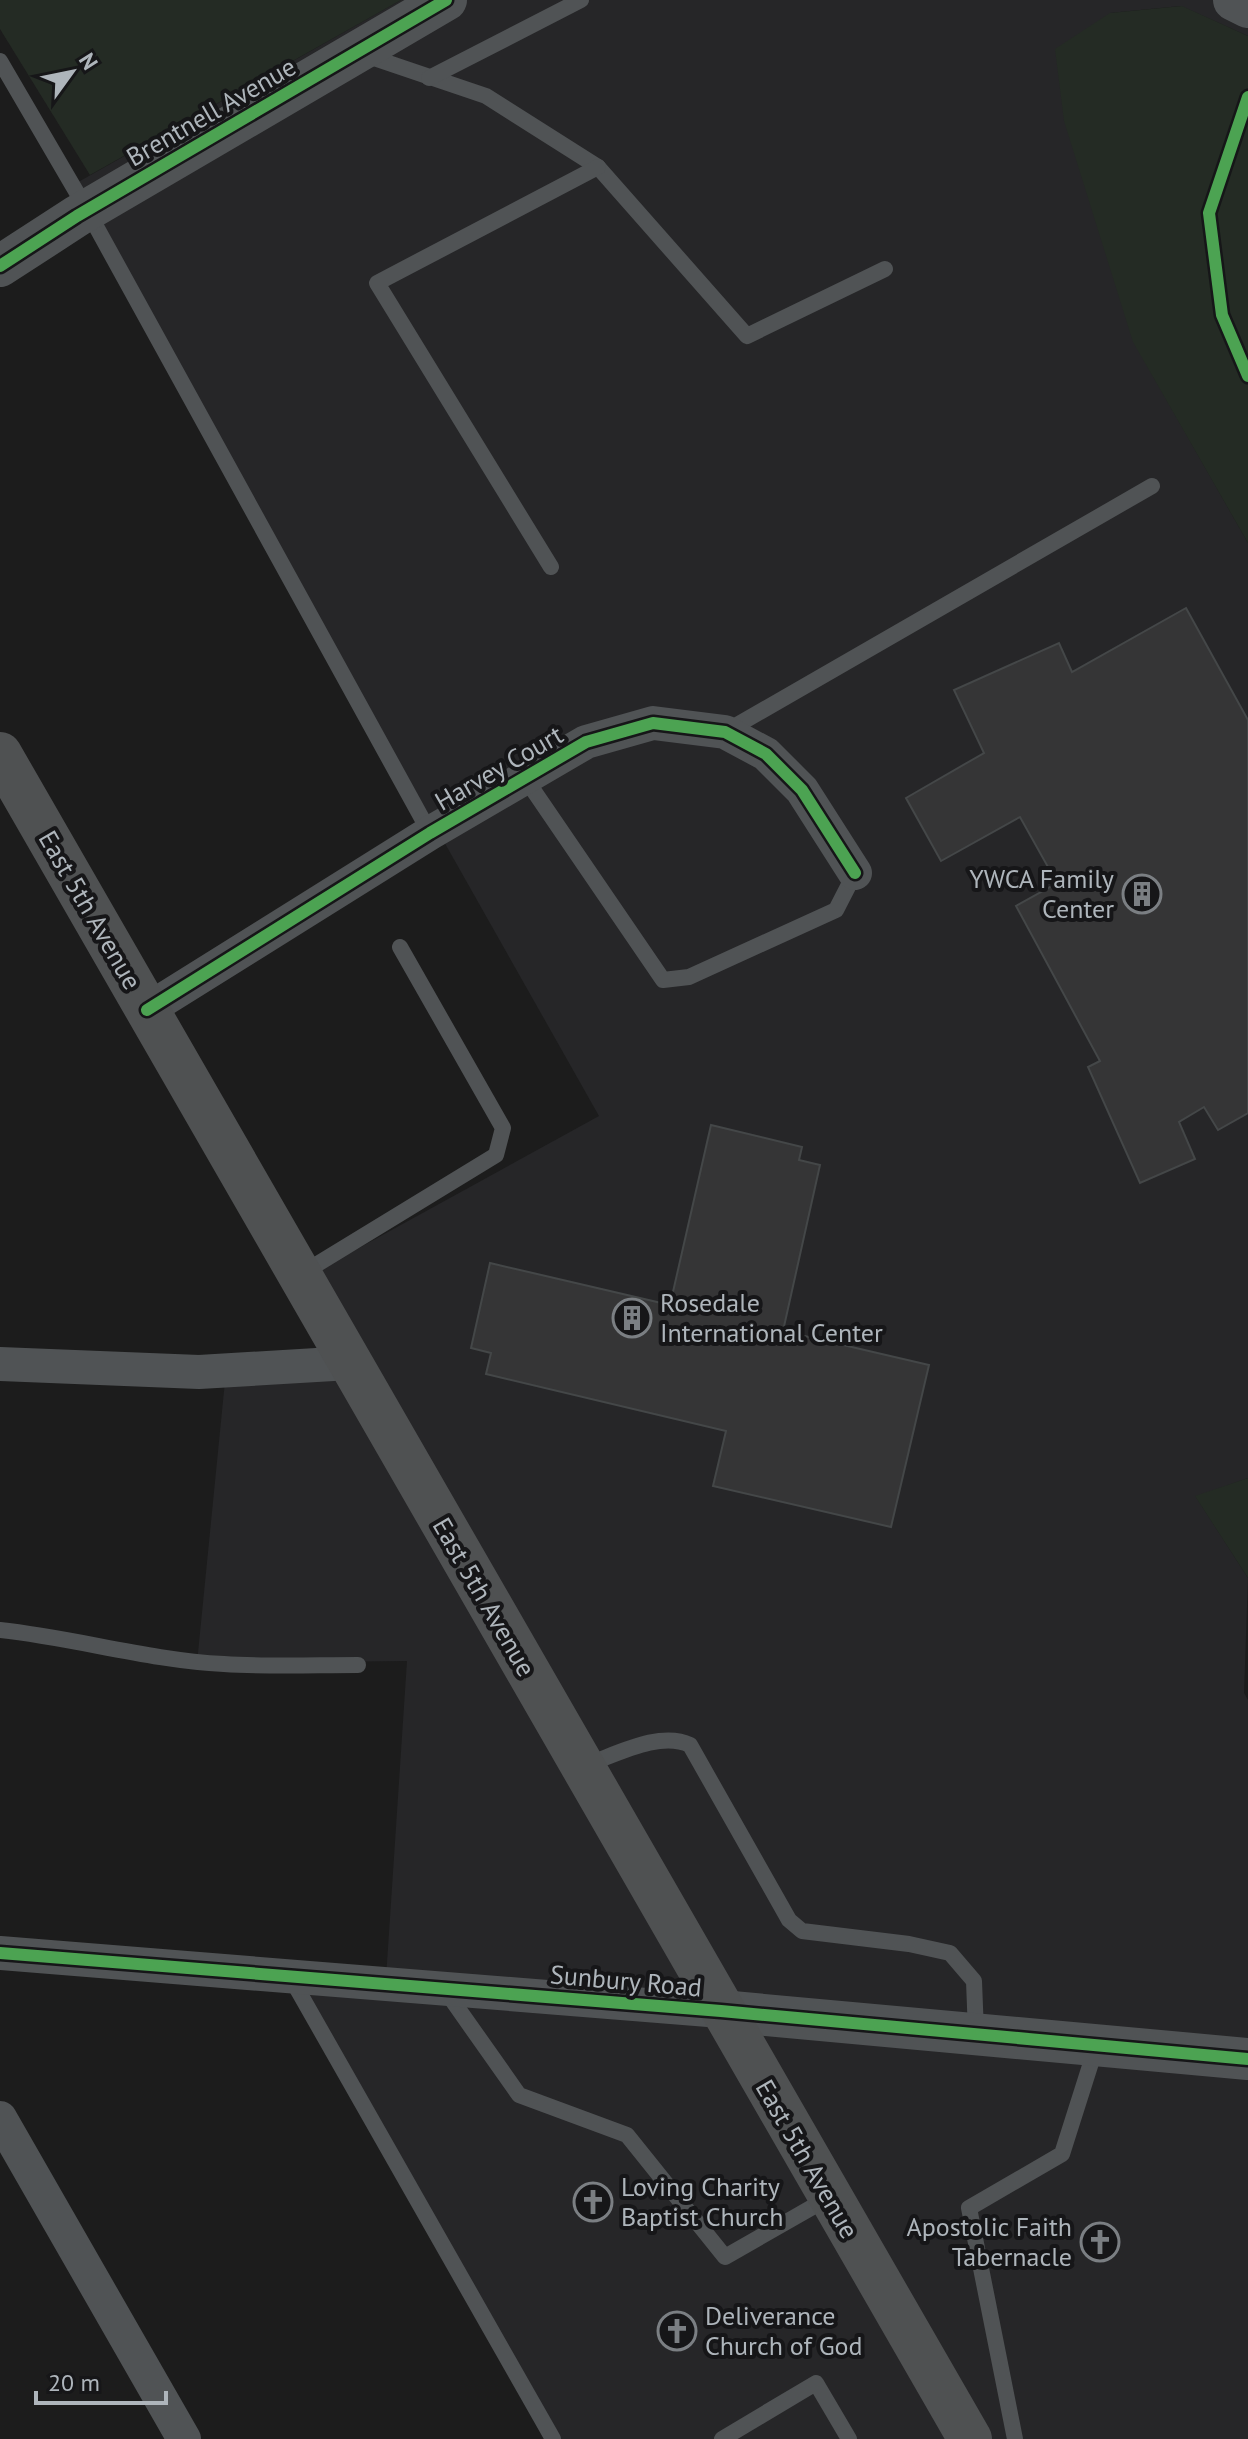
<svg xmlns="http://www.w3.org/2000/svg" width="1248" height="2439" font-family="'PT Sans',sans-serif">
	<rect width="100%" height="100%" fill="#1c1c1c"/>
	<polygon fill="#262628" points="401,0 1248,0 1248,36 1181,6 1110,13 1144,360 1248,543 1248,1478 1196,1497 1248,1578 1244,1693 1248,1700 1248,2439 554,2439 291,1974 386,1978 407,1661 197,1663 227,1361 352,1349 308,1276 599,1116 73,185"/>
	<g fill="#242b24">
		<polygon points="0,0 401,0 90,175 0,29"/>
		<polygon points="1182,6 1248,36 1248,543 1133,342 1064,121 1055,49 1110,13"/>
		<polygon points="1248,1478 1248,1578 1195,1496"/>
	</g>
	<g fill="#353536" stroke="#444748" stroke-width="2">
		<polygon points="1186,608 1248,720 1248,1113 1218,1130 1204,1107 1179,1122 1195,1159 1140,1183 1088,1067 1100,1061 1016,906 1057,883 1020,817 941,861 906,798 984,753 954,690 1059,643 1072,672"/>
		<polygon points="711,1125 802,1147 799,1160 820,1165 783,1331 929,1365 891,1527 713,1486 726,1431 486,1374 491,1353 471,1348 490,1263 670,1305"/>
	</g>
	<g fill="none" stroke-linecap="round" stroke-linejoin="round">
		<g stroke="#505355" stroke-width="16">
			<polyline points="362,54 486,96 598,167 747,336 885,269"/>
			<polyline points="0,61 87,210 430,833"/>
			<polyline points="429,78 581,0"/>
			<polyline points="551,567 377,283 598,167"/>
			<polyline points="725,732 1152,486"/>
			<polyline points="525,778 663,980 689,977 836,910 855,873"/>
			<polyline points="301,1274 496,1155 503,1128 400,947"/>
			<path d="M0 1630C75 1638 148 1660 224 1664 268 1667 314 1665 358 1665"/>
			<path d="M583 1766C614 1756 659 1730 690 1745L789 1920 802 1931 909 1944 950 1953 974 1981 976 2033"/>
			<polyline points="291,1978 553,2439"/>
			<polyline points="445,1990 519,2095 627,2135 725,2257 830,2197"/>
			<polyline points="722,2439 816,2383 849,2439"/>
			<polyline points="1015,2439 969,2208 1062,2154 1096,2047"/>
		</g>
		<g stroke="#505355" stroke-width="34">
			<polyline points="147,1010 430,833 586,742 653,723 725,732 766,754 802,790 855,873"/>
			<polyline points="0,1364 199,1372 350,1363"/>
			<polyline points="0,1953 721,2011"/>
			<polyline points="0,2118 184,2439"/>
		</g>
		<g stroke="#505355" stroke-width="42">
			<polyline points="1234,0 1248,7"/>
			<polyline points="0,266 77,216 446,0"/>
			<polyline points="721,2011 1248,2059"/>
		</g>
		<polyline stroke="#4f5152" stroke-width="44" points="0,754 970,2439"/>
		<g stroke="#161618" stroke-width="17">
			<g id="cycleway">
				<polyline points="1248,97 1209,213 1222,315 1248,376"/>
				<polyline points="0,266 77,216 446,0"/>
				<polyline points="147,1010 430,833 586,742 653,723 725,732 766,754 802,790 855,873"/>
				<polyline points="0,1953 721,2011 1248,2059"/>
			</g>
		</g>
		<use href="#cycleway" stroke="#4ca352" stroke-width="12"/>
	</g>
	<defs>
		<g id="building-ring" transform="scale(2)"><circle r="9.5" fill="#161618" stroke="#7b7f83" stroke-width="1.5"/><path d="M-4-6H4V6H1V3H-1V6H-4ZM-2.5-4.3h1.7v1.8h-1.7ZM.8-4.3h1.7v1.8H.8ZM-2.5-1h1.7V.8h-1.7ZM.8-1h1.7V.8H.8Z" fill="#7b7f83"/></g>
		<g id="church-ring" transform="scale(2)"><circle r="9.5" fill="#161618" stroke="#7b7f83" stroke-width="1.5"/><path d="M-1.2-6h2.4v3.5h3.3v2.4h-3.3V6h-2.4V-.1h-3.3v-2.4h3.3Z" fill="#7b7f83"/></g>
	</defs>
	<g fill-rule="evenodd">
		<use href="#building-ring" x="1142" y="894"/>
		<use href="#building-ring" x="632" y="1318"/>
		<use href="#church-ring" x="593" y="2202"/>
		<use href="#church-ring" x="1100" y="2242"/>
		<use href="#church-ring" x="677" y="2331"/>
	</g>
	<g text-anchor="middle" stroke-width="8" stroke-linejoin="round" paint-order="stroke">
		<g font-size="26" fill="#aeb5bb" stroke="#161618">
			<text transform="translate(211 112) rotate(-30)" y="9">Brentnell Avenue</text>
			<text transform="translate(499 768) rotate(-30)" y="9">Harvey Court</text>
			<text transform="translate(90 910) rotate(60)" y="9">East 5th Avenue</text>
			<text transform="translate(484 1597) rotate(60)" y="9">East 5th Avenue</text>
			<text transform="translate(626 1981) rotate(5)" y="9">Sunbury Road</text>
			<text transform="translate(807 2159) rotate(60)" y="9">East 5th Avenue</text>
		</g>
		<g font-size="26" fill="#aeb5bb" stroke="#161618" text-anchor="start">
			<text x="1114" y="888" text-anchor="end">YWCA Family<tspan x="1114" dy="30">Center</tspan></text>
			<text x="660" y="1312">Rosedale<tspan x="660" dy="30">International Center</tspan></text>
			<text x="621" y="2196">Loving Charity<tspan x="621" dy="30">Baptist Church</tspan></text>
			<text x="1072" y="2236" text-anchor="end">Apostolic Faith<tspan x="1072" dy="30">Tabernacle</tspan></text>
			<text x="705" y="2325">Deliverance<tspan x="705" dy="30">Church of God</tspan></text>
		</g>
	</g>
	<g transform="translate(72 72) rotate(57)" stroke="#161618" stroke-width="6" paint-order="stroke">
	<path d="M0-6L14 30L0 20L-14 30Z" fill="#aeb5bb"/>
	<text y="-12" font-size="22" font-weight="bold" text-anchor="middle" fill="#aeb5bb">N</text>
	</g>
	<path d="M36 2391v12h130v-12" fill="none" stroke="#aeb5bb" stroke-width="4"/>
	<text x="48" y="2391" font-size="24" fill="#aeb5bb" stroke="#161618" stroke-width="6" paint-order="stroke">20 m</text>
</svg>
